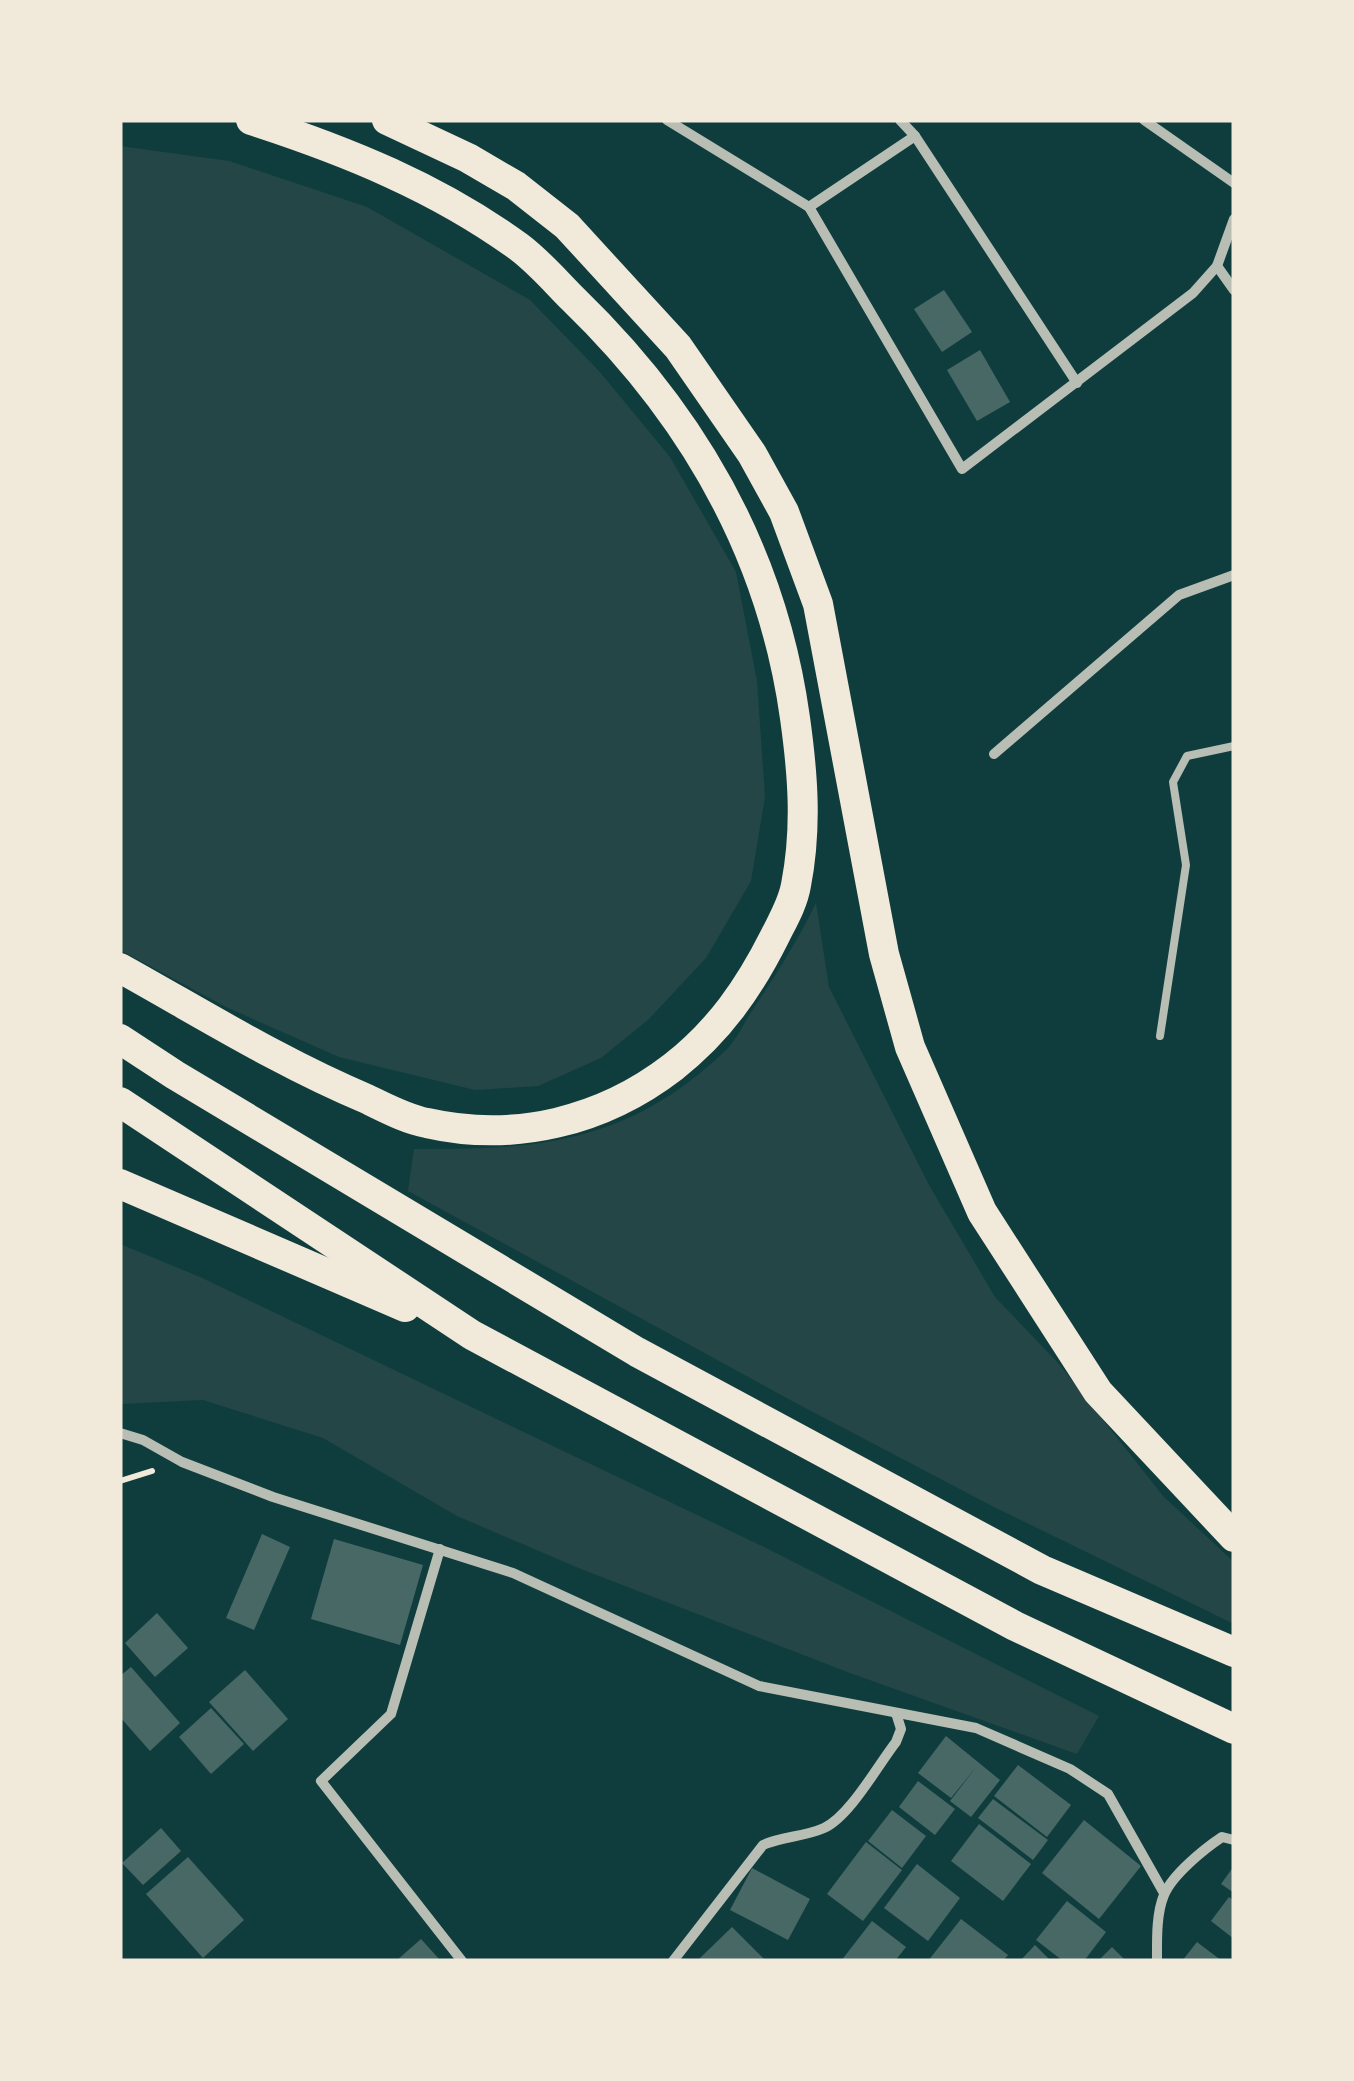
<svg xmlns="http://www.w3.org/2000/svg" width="1354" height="2081" font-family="Jost,sans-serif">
	<rect width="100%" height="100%" fill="#0f3d3e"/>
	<g fill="#244646">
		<polygon points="120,146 229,161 367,207 530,300 599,371 670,457 736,572 757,681 765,797 751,881 706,958 649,1019 601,1058 538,1086 475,1090 339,1057 226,1007 120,950"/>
		<path d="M816 903 829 987 929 1185 995 1297 1059 1364 1163 1496 1234 1562V1624L992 1506 794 1402 408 1191 414 1149C539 1150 628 1143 724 1052 735 1042 742 1027 750 1014 774 978 797 942 816 903Z"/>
		<polygon points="120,1244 200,1277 764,1547 1099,1716 1077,1754 850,1673 581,1569 457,1516 323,1438 203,1400 120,1404"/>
	</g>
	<g fill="#486865">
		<polygon points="944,290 972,332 942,352 914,309"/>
		<polygon points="980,350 1010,402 977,421 947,370"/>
		<polygon points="262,1534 290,1547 254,1630 226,1618"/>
		<polygon points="334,1539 423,1565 400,1645 311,1619"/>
		<polygon points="157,1613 188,1648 155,1677 125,1643"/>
		<polygon points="131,1667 180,1723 150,1751 120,1717 120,1676"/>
		<polygon points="245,1670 288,1719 253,1751 209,1702"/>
		<polygon points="211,1708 244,1744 211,1774 179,1737"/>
		<polygon points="946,1736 1000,1780 971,1817 950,1801 977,1766 951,1798 918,1773"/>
		<polygon points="1018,1765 1071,1805 1047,1837 994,1796"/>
		<polygon points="918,1781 955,1809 935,1835 899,1807"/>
		<polygon points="993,1799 1048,1840 1033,1860 978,1818"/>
		<polygon points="892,1810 926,1836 902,1868 868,1841"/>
		<polygon points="1084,1820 1141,1866 1099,1919 1042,1873"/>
		<polygon points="979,1824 1031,1864 1003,1901 951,1861"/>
		<polygon points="161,1828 181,1851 143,1885 122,1863"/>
		<polygon points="866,1842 902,1870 863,1921 827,1894"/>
		<polygon points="188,1857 244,1920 203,1958 146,1894"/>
		<polygon points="917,1864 960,1898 928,1941 884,1908"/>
		<polygon points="1234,1866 1234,1893 1221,1884"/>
		<polygon points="752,1868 810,1899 788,1940 730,1910"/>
		<polygon points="1229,1897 1234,1901 1234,1939 1211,1921"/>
		<polygon points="1067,1901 1106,1932 1084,1961 1063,1961 1036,1940"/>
		<polygon points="961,1919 1008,1955 1003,1961 928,1961"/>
		<polygon points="872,1921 906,1947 895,1961 841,1961"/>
		<polygon points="732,1927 766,1961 697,1961"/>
		<polygon points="421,1939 439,1959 436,1961 396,1961"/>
		<polygon points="1197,1942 1222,1961 1182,1961"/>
		<polygon points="1035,1945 1051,1961 1020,1961"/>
		<polygon points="1112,1947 1126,1961 1098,1961"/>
	</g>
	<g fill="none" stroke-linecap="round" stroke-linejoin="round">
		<polyline stroke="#f1e9da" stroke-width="6" points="120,1481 152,1471"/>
		<polyline stroke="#b8beb3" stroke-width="8" points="1160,1036 1186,865 1173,782 1187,756 1234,746"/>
		<g stroke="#b8beb3" stroke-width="10">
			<polyline points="667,120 809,207 962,469 1193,293 1217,266 1234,219"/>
			<polyline points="900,120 915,136 1077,383"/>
			<polyline points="1144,120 1234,183"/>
			<polyline points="809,207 915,136"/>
			<polyline points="1217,266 1234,290"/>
			<polyline points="994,754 1179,595 1234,575"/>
			<polyline points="120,1433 143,1440 182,1462 273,1497 513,1573 759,1686 976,1728 1070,1769 1108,1794 1164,1893"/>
			<polyline points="440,1549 391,1714 321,1781 462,1961"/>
			<path d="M673 1961 763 1845C783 1836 804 1837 824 1828 850 1816 878 1765 896 1742L901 1729 896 1713"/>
			<path d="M1157 1961C1157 1941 1156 1914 1164 1895 1172 1875 1204 1849 1222 1837L1234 1840"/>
		</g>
		<g stroke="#f1e9da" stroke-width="30">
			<polyline points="387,120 468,158 516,186 567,226 678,347 752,454 784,512 818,604 884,954 910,1047 982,1212 1098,1392 1234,1537"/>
			<path d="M120 968C201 1013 281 1063 367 1099 386 1108 406 1119 427 1123 515 1143 603 1121 673 1067 719 1031 749 988 775 936 783 920 793 903 796 885 807 828 803 775 795 718 772 552 693 415 573 299 556 282 539 262 519 247 438 188 347 151 251 120"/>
			<polyline points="120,1039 175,1075 637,1352 1042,1570 1234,1652"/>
			<polyline points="120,1102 472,1335 1015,1626 1234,1729"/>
			<polyline points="120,1184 405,1307"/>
		</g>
	</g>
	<rect width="1354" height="2081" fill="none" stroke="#f1e9da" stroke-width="245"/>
</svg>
